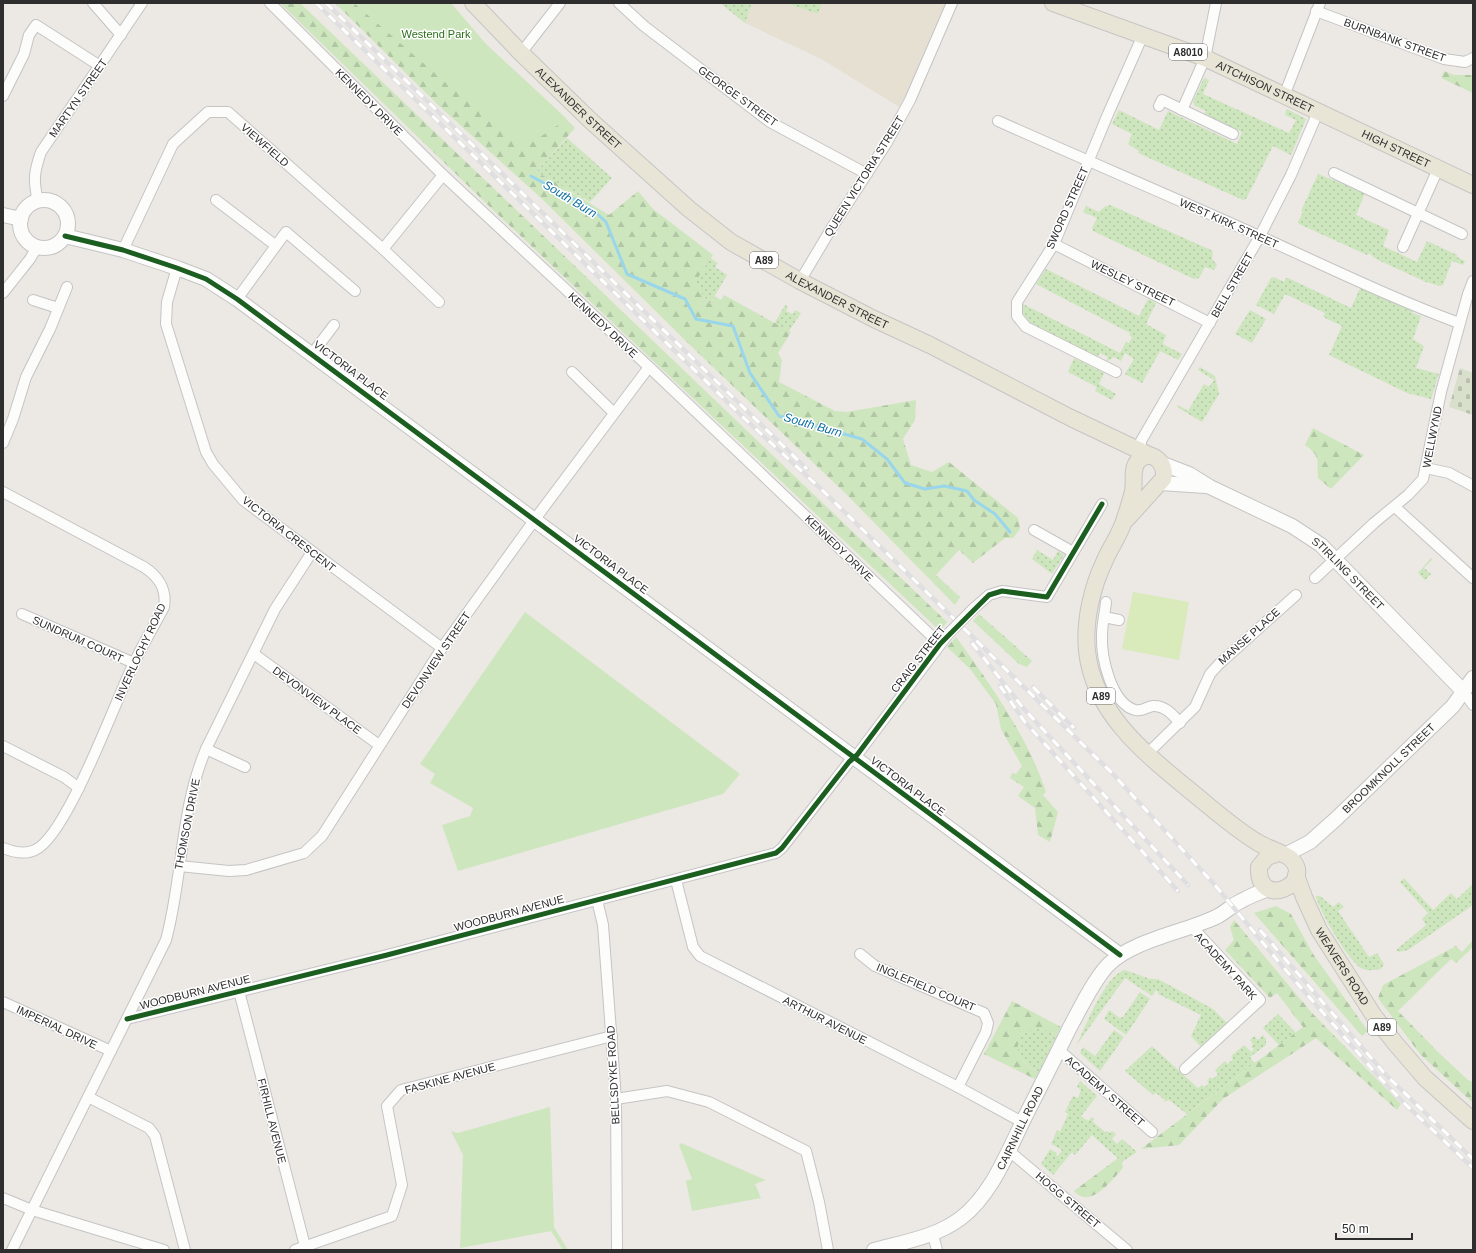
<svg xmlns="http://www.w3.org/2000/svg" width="1476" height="1253" font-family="Arial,sans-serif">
	<defs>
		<pattern id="grass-dots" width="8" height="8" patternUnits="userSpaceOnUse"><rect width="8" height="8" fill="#cee6be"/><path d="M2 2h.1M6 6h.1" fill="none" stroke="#b1c6a4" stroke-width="1.8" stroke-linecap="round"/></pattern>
		<pattern id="forest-firs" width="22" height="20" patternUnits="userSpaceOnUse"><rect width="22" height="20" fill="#cee6be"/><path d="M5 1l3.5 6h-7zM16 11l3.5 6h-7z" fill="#b1c6a4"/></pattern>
		<pattern id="cemetery-stones" width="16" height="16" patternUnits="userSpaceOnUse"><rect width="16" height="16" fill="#d8e0cc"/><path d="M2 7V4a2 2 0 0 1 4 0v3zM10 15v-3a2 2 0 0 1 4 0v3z" fill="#bac0b0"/></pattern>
	</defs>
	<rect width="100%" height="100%" fill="#ece8e4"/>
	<polygon fill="#e6e0d3" points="752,3 785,3 818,14 822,3 946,3 929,47 901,108 823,60 745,23"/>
	<g fill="url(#grass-dots)">
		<polygon points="720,3 752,3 745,23"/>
		<polygon points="785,3 822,3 818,14"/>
		<polygon points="1204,78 1209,80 1203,94 1289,133 1296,120 1285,115 1287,109 1306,119 1291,155 1273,146 1246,199 1243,200 1138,153 1139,151 1128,144 1132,134 1112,124 1119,110 1159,130 1168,111 1237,144 1242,132 1204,114 1206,111 1195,106 1193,102"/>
		<polygon points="567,138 612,178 590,202 536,172"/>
		<polygon points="1318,174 1365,193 1356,215 1389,230 1383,246 1417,262 1427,241 1457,255 1457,257 1465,261 1463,265 1452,261 1443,285 1440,286 1426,282 1378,260 1372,256 1370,253 1367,255 1299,224 1298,222 1303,212 1301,211"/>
		<polygon points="1110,205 1213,251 1212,259 1217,265 1214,270 1205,267 1199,278 1194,279 1093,231 1092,228 1097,218 1083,212 1086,206 1099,212 1104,207"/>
		<polygon points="710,258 718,263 715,267 727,275 710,304 694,284"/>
		<polygon points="1046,269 1139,316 1148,299 1156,303 1146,324 1166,335 1163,344 1182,354 1178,360 1160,351 1142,383 1125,374 1134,359 1125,353 1121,361 1114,357 1106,362 1108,357 1100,353 1097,358 1029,322 1021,310 1023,304 1120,353 1126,342 1129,343 1132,337 1129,335 1130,333 1036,284"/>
		<polygon points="1274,277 1284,282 1286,278 1288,278 1351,308 1362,284 1415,307 1412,313 1421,316 1413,339 1424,346 1416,368 1439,374 1431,399 1407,393 1329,355 1342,326 1323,317 1325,313 1285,294 1274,314 1256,305 1271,278"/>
		<polygon points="785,305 788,307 786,311 793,314 795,310 801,313 789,331 774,324"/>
		<polygon points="1250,310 1266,319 1252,343 1235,334"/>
		<polygon points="1074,358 1104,373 1099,384 1116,394 1112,400 1095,391 1097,387 1068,372"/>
		<polygon points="1200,367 1215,376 1219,394 1202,422 1177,407 1178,405 1188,411 1204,384 1209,387 1214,380 1198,370"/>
		<polygon points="1037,550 1053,560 1058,551 1064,555 1052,574 1032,559"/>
		<polygon points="1431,558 1432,560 1424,568 1431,574 1425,580 1418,573"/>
		<polygon points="1404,878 1433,910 1451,893 1457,899 1473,884 1473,905 1408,950 1399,952 1396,950 1426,925 1422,919 1428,913 1400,882"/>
		<path d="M1316 896H1320L1333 907 1339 902 1344 907 1338 911 1369 957 1377 953 1384 964 1381 969C1375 970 1369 971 1363 969 1349 963 1319 910 1316 896Z"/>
		<path d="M1125 970 1150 979H1158L1213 1009 1227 1023 1201 1047 1191 1036 1201 1015 1158 994 1159 992 1156 990 1152 996 1125 978 1076 1046C1085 1028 1105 975 1125 970Z"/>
		<polygon points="1140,992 1150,999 1126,1035 1104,1019 1109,1010 1120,1018 1123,1017"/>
		<polygon points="1278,1014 1296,1033 1279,1045 1263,1028"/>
		<path d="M1034 1028 1047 1030 1057 1035 1039 1072C1016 1062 1007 1039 1034 1028Z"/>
		<polygon points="1114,1030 1124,1037 1100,1071 1080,1053 1083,1047 1095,1056"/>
		<polygon points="1263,1035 1266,1039 1266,1045 1250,1057 1254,1063 1263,1057 1187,1114 1169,1100 1163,1102 1165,1100 1156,1093 1153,1095 1125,1071 1152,1046 1198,1088 1202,1085 1205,1087 1209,1083 1207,1081 1210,1077 1213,1079 1218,1074 1215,1070 1225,1061 1228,1064 1233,1059 1231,1056 1244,1045 1251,1052 1254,1049 1251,1047 1253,1044 1250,1040 1254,1036 1258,1040"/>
		<polygon points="1080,1081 1097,1096 1081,1116 1088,1121 1092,1117 1094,1119 1093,1122 1105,1132 1107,1131 1110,1133 1112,1131 1116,1134 1112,1139 1117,1144 1122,1139 1137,1152 1122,1162 1092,1135 1075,1155 1072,1152 1053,1175 1041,1164 1050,1149 1057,1153 1056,1155 1058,1156 1062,1150 1051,1144 1057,1130 1060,1132 1068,1114 1065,1112 1073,1096 1078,1098 1081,1090 1077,1087"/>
	</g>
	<g fill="url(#forest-firs)">
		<polygon points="280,3 300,3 947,622 940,631 492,209"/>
		<polygon points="335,3 363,3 560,113 575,128 536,172 557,183 609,215 638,191 653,209 713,255 694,284 710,304 715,296 721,300 724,295 791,332 778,353 782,360 779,382 835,411 847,412 916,400 915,420 903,439 911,465 932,472 949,462 1018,518 1020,529 1013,538 1005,538 973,563 959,550 936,575 960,597 955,605 845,493 691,346 541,198 437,104"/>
		<polygon points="1444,71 1454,75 1473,75 1473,93 1441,78"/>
		<path d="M1313 428 1364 455 1331 489 1318 478C1317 461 1321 456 1305 445Z"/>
		<polygon points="979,614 1032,661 1027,667 1019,664 973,621"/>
		<path d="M956 637C990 684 1028 737 1046 792L1043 795 1058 812 1050 842 1038 835 1035 808 1018 796 1024 787 1010 778 1012 773 1016 774 1022 766 1001 729 996 704 970 669 947 647Z"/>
		<polygon points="1276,906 1291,914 1313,954 1368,1031 1362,1036 1254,913"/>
		<polygon points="1234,920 1312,1013 1401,1104 1397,1110 1316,1038 1223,1099 1179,1145 1141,1149 1303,1027 1277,993 1270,998 1225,950 1234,940 1230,927"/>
		<polygon points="1473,940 1473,947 1456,963 1451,959 1398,1011 1438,1052 1468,1080 1473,1082 1473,1103 1420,1054 1378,998 1383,985 1456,946 1462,952"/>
		<path d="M1012 1001 1061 1027 1057 1035C1020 1014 1000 1056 1039 1072L1035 1079 984 1054Z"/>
		<path d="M1118 1158 1122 1162 1123 1168C1112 1180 1090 1210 1074 1191Z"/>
	</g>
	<polygon fill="url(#cemetery-stones)" points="1460,368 1473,373 1473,415 1449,407"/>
	<g fill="#cee6be">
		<polygon points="354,3 451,3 486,44 567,119 522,149"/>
		<polygon points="525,612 740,774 723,794 458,871 442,825 470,816 473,808 430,783 435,774 420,764"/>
		<polygon points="550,1107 554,1227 568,1250 563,1250 551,1231 460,1248 463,1155 451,1131 458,1133"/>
		<polygon points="681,1143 766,1180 755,1184 761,1198 692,1211 686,1181 692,1179 679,1145"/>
	</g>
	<polygon fill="#d9eabb" points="1133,592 1189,602 1179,660 1122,649"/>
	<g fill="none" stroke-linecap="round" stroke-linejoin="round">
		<polyline stroke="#99d6ec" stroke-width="3" points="531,176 592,209 606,222 627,274 685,299 696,319 733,326 750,373 779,416 862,439 887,459 905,483 925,489 944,486 967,491 974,500 995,514 1010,532"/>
		<g stroke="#c5c4c5" stroke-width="12">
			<g id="street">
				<polyline points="93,3 121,35"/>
				<polyline points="270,3 443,175 649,367 940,644"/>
				<polyline points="619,3 644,26 770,122 867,174"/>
				<polyline points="1316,11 1444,59 1465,62 1473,58"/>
				<polyline points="521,53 560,3"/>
				<polyline points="3,96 24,54 29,35 36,25 100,66"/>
				<polyline points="1284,96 1320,3"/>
				<polyline points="1159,106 1162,100 1233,134"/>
				<polyline points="1182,110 1205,58 1216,3"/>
				<path d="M998 121C1085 160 1173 197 1259 236 1326 266 1391 298 1459 323"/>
				<polyline points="1334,173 1462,234"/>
				<polyline points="216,200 275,245"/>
				<path d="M38 201C33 180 34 172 41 152L142 3"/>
				<polyline points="1054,244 1210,323"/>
				<polyline points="1403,247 1438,169"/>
				<polyline points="383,249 443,175"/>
				<polyline points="123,250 173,144 208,112 228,112 383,249 439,302"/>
				<polyline points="177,268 167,302 166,324 206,452 213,464 243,500 442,648"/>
				<polyline points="800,281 831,229 886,144 910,100 952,3"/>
				<polyline points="3,293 30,259 37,247"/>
				<polyline points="237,299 286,232 355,291"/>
				<polyline points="33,300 58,308"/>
				<polyline points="312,354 334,325"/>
				<polyline points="572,372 614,413"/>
				<polyline points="1116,372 1026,327 1017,316 1017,302 1054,244 1108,114 1143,35"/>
				<polyline points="3,443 13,419 26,377 50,329 67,287"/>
				<polyline points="1144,453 1141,448 1141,441 1260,236 1291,175 1318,112"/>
				<polyline points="1426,468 1449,473 1473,486"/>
				<path d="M3 492 144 567C159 577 167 589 164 607 154 626 143 644 134 663 116 699 67 836 35 850 25 855 13 852 3 848"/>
				<polyline points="1395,507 1473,578"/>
				<polyline points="1034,530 1073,552"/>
				<polyline points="1315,578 1374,523 1408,495 1423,479 1441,392 1468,294 1473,281"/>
				<path d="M1106 602C1105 613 1102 624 1102 635 1101 657 1111 703 1135 710 1143 712 1145 707 1153 706 1165 705 1173 715 1180 723"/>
				<polyline points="973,609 989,595 1002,591 1047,597 1102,504"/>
				<polyline points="22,614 134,663"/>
				<polyline points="1104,617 1119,620"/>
				<polyline points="254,654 379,745"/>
				<polyline points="1463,691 1473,705"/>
				<polyline points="3,746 64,777 79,788"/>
				<polyline points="206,749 245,767"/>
				<polyline points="1147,754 1195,707 1210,674 1219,664 1296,595"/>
				<polyline points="179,866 229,871 246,870 304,853 322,836 442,648 538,515 649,367"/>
				<polyline points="676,880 693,947 700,956 958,1087 1022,1122"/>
				<polyline points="597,900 603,925 616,1099 617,1250"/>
				<polyline points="860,954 875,966 984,1013 988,1023 986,1032 958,1087"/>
				<polyline points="239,991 306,1250"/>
				<polyline points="3,1002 111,1051"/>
				<polyline points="127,1019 387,955 776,853 782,848 849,762 857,755 949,633"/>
				<polyline points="1059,1050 1152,1132"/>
				<polyline points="1185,1069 1260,1000 1192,927"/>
				<polyline points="88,1097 149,1128 155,1136 185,1250"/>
				<polyline points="616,1099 667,1091 709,1102 806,1151 819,1202 828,1250"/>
				<polyline points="1008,1150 1127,1250"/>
				<polyline points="3,1198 32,1210 164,1250"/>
				<polyline points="933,1235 937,1250"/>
				<path d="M12 1250 166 940C183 877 180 810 206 749L275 609 312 552"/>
				<polyline points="295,1250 392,1216 402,1185 387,1106 401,1090 612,1036"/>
			</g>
		</g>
		<g stroke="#c5c4c5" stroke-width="16">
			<g id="secondary">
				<circle cx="44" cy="224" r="24"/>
				<polyline points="3,215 21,219"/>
				<polyline points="65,236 123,250 177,268 206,279 237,299 1120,955"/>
				<path id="s1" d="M1163 464 1189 474 1210 487 1292 526 1321 545 1463 691"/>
				<polyline points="1160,483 1206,486"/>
				<path id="s2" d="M1285 855 1310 842 1337 818 1453 706 1473 678"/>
				<path id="s3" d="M874 1250C904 1242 936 1237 961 1218 991 1195 1007 1154 1023 1121 1038 1091 1054 1060 1069 1029 1080 1009 1093 981 1108 965 1133 940 1185 932 1216 917 1225 913 1232 905 1241 901 1250 896 1260 892 1269 889"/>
			</g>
		</g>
		<g stroke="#c6c5c4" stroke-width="18">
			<g id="primary">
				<path id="s4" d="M473 3 521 53 591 121 689 209 731 242 800 281 874 319 930 345 1071 418 1151 456"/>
				<path id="s5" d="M1053 3 1205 58 1473 185"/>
				<path d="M1125 521 1163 479C1168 464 1151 447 1138 461 1131 469 1135 481 1133 491 1131 500 1128 509 1125 518 1121 533 1111 546 1105 560 1092 587 1084 621 1087 651 1094 715 1147 755 1193 793 1214 810 1234 828 1257 842 1266 848 1285 853 1291 859 1316 884 1257 911 1259 867L1267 857 1279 853"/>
				<path id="s6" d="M1296 875 1304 897 1319 930 1374 1016 1395 1043 1425 1078 1473 1121"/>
			</g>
		</g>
		<use href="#street" stroke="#fcfcfb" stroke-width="10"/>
		<use href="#secondary" stroke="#fcfcfb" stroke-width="14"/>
		<use href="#primary" stroke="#e8e4d6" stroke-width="16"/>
		<g stroke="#dfdfe1" stroke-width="4.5">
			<g id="rail">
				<polyline points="316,3 745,419 820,488 1112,773 1214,884 1283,967 1381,1079 1405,1104 1473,1168"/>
				<polyline points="326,3 807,469"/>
				<polyline points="972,643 1024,709 1188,885"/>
				<polyline points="1000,686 1024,721 1178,891"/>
				<polyline points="1033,687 1074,728"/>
				<polyline points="1260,930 1386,1075 1473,1159"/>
			</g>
		</g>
		<use href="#rail" stroke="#fff" stroke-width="3" stroke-dasharray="9" stroke-linecap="butt"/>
		<g stroke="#c5c4c5" stroke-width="12" stroke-linecap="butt">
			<polyline id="street-bridge" points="949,633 973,609"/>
		</g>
		<use href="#street-bridge" stroke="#fcfcfb" stroke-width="10"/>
		<g stroke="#fff" stroke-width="8">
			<g id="cycleway">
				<polyline points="65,236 123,250 177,268 206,279 237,299 1120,955"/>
				<polyline points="127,1019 387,955 776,853 782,848 849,762 857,755 940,644 989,595 1002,591 1047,597 1102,504"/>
			</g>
		</g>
		<use href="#cycleway" stroke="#1b5e20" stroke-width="5"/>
	</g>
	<g text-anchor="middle" stroke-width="3" stroke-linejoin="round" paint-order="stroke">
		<g fill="#fff" stroke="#6d6d6d" stroke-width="1">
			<rect x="1169" y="44" width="38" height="16" rx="3"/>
			<rect x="750" y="252" width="28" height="16" rx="3"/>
			<rect x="1087" y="688" width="28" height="16" rx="3"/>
			<rect x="1368" y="1019" width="28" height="16" rx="3"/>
		</g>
		<g font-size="10" font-weight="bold" fill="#2e2e2e">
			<text x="1188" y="56">A8010</text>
			<text x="764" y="264">A89</text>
			<text x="1101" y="700">A89</text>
			<text x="1382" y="1031">A89</text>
		</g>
		<g font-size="11" fill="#2c6e1b" stroke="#fff">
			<text x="436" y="38">Westend Park</text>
		</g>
		<g font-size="11" fill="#2e2e2e" stroke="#fff">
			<text transform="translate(1395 40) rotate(20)" y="4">BURNBANK STREET</text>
			<text dy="4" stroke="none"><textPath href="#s5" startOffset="228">AITCHISON STREET</textPath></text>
			<text transform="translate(738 96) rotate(36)" y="4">GEORGE STREET</text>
			<text transform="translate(78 98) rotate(-55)" y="4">MARTYN STREET</text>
			<text transform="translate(369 102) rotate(45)" y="4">KENNEDY DRIVE</text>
			<text dy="4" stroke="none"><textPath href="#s4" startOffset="149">ALEXANDER STREET</textPath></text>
			<text transform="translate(265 145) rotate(41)" y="4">VIEWFIELD</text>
			<text dy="4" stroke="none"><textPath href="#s5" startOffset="373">HIGH STREET</textPath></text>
			<text transform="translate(864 176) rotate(-58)" y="4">QUEEN VICTORIA STREET</text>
			<text transform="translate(1067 208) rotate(-66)" y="4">SWORD STREET</text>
			<text transform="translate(1229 223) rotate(24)" y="4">WEST KIRK STREET</text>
			<text transform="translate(1133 283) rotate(26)" y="4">WESLEY STREET</text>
			<text transform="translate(1232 285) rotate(-60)" y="4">BELL STREET</text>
			<text dy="4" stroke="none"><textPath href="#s4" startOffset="473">ALEXANDER STREET</textPath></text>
			<text transform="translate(603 325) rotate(43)" y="4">KENNEDY DRIVE</text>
			<text transform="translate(351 370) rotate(37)" y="4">VICTORIA PLACE</text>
			<text transform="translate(1432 437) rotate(-79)" y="4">WELLWYND</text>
			<text transform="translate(289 534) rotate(38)" y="4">VICTORIA CRESCENT</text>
			<text transform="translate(839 548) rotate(44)" y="4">KENNEDY DRIVE</text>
			<text transform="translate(611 564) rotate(37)" y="4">VICTORIA PLACE</text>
			<text dy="4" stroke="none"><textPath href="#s1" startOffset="217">STIRLING STREET</textPath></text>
			<text transform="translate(1249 636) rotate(-42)" y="4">MANSE PLACE</text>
			<text transform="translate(78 639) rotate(24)" y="4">SUNDRUM COURT</text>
			<text transform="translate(140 652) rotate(-65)" y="4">INVERLOCHY ROAD</text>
			<text transform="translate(918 659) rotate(-52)" y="4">CRAIG STREET</text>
			<text transform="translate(436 660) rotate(-56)" y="4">DEVONVIEW STREET</text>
			<text transform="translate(317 700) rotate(36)" y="4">DEVONVIEW PLACE</text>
			<text dy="4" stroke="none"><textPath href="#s2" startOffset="136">BROOMKNOLL STREET</textPath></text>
			<text transform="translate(908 786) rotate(37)" y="4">VICTORIA PLACE</text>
			<text transform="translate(187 824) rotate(-79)" y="4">THOMSON DRIVE</text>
			<text transform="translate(509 913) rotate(-15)" y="4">WOODBURN AVENUE</text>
			<text transform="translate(1226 966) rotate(48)" y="4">ACADEMY PARK</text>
			<text dy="4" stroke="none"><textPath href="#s6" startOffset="103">WEAVERS ROAD</textPath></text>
			<text transform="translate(926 987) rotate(23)" y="4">INGLEFIELD COURT</text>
			<text transform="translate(195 992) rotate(-14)" y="4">WOODBURN AVENUE</text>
			<text transform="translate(825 1020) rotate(27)" y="4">ARTHUR AVENUE</text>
			<text transform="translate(57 1027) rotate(25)" y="4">IMPERIAL DRIVE</text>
			<text transform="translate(613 1075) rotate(-93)" y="4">BELLSDYKE ROAD</text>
			<text transform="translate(450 1078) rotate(-15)" y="4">FASKINE AVENUE</text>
			<text transform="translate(1105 1091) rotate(41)" y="4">ACADEMY STREET</text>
			<text transform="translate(272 1121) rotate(76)" y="4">FIRHILL AVENUE</text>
			<text dy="4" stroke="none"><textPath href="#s3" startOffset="202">CAIRNHILL ROAD</textPath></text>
			<text transform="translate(1068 1200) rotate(40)" y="4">HOGG STREET</text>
		</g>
		<g font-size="12" font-style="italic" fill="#0d6fa3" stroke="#fff">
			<text transform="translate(570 199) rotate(31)" y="4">South Burn</text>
			<text transform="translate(813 425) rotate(16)" y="4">South Burn</text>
		</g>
	</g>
	<rect width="1476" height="1253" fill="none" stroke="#2e2e2e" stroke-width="8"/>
	<path d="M1336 1233v6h76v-6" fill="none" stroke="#2e2e2e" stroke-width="2"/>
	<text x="1342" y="1233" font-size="12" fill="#2e2e2e" stroke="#ffffff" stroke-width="3" paint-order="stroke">50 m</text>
</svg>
